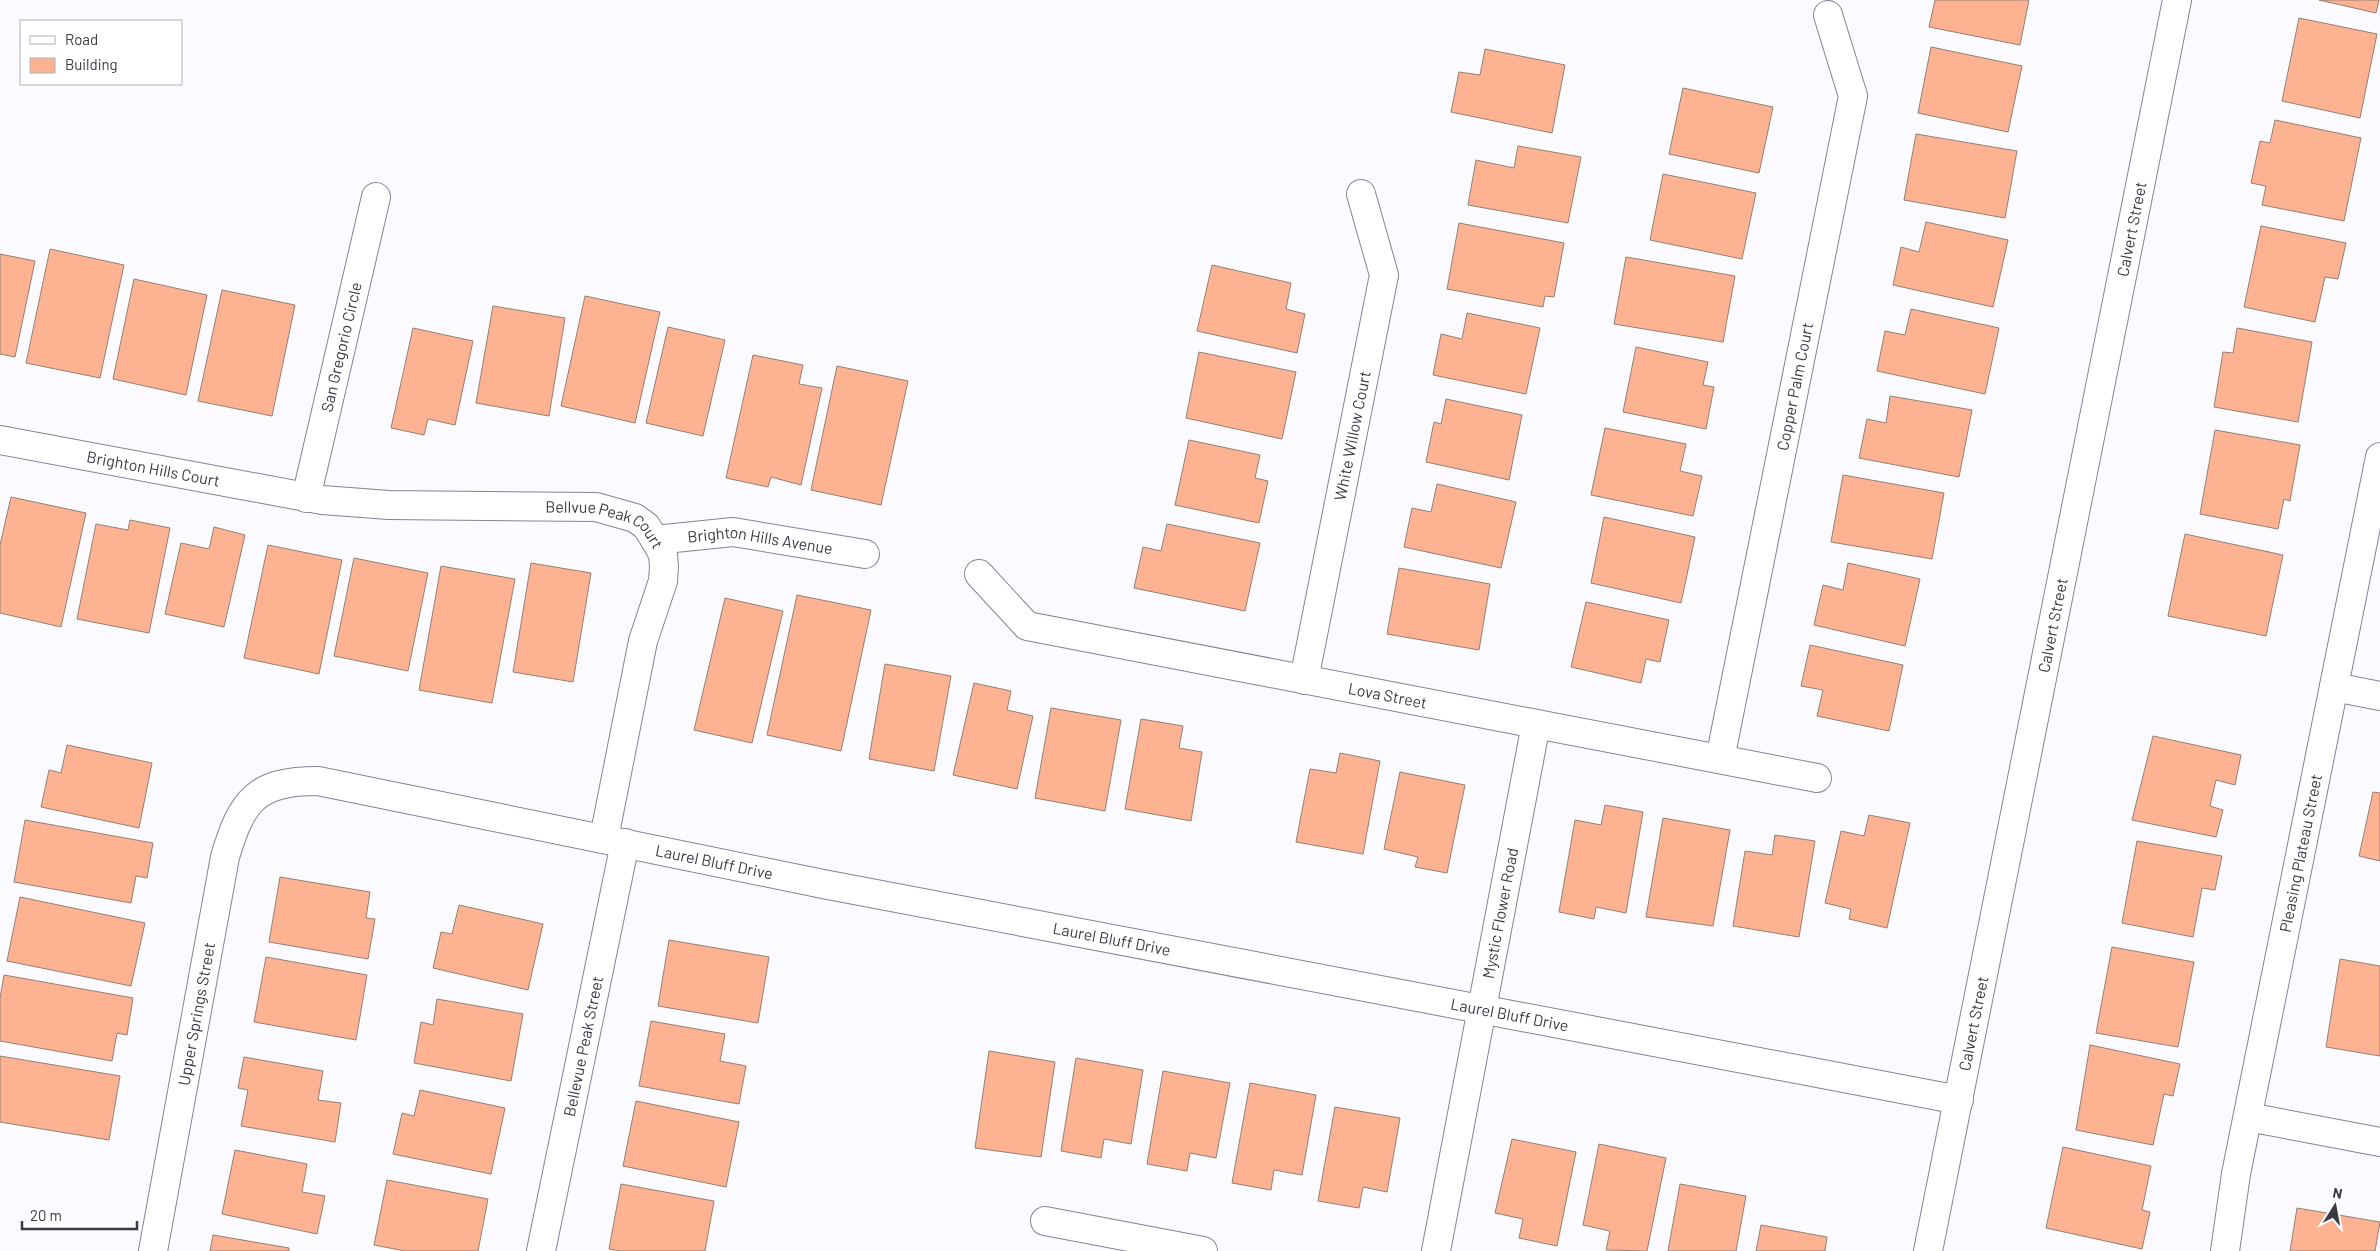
<svg xmlns="http://www.w3.org/2000/svg" width="2380" height="1251" font-family="Barlow,sans-serif">
	<rect width="100%" height="100%" fill="#fbfafe"/>
	<g fill="#fdb391" stroke="#947f75">
		<polygon points="1935,0 2029,0 2020,45 1929,27"/>
		<polygon points="2319,0 2379,0 2376,13"/>
		<polygon points="2299,18 2377,34 2360,118 2282,101"/>
		<polygon points="1931,47 2022,66 2008,132 1918,113"/>
		<polygon points="1485,49 1565,65 1552,133 1451,112 1459,72 1480,75"/>
		<polygon points="1683,88 1773,107 1759,173 1669,154"/>
		<polygon points="2275,120 2361,138 2344,221 2262,205 2266,186 2251,183 2260,141 2270,143"/>
		<polygon points="1916,134 2017,151 2005,218 1904,200"/>
		<polygon points="1518,146 1581,157 1568,223 1468,205 1476,160 1514,168"/>
		<polygon points="1663,174 1756,193 1742,259 1650,240"/>
		<polygon points="1926,222 2008,240 1993,307 1893,285 1901,247 1919,252"/>
		<polygon points="1459,223 1564,243 1554,297 1545,296 1543,307 1447,289"/>
		<polygon points="2261,226 2346,243 2338,279 2325,277 2315,322 2244,307"/>
		<polygon points="50,249 124,265 100,378 26,363"/>
		<polygon points="0,254 35,261 15,357 0,354"/>
		<polygon points="1626,257 1735,276 1723,342 1614,324"/>
		<polygon points="1212,265 1291,283 1286,309 1305,314 1297,353 1197,331"/>
		<polygon points="134,279 207,295 186,395 113,379"/>
		<polygon points="222,290 295,305 272,416 198,401"/>
		<polygon points="585,296 660,312 635,423 561,406"/>
		<polygon points="493,306 565,318 549,416 476,403"/>
		<polygon points="1911,309 1999,328 1985,394 1877,371 1885,331 1905,335"/>
		<polygon points="1467,313 1540,328 1526,394 1433,375 1441,334 1462,339"/>
		<polygon points="668,327 725,340 703,436 646,423"/>
		<polygon points="413,328 473,341 455,425 428,419 424,435 391,428"/>
		<polygon points="2237,328 2312,342 2298,422 2214,407 2223,352 2233,353"/>
		<polygon points="1636,347 1708,362 1703,385 1714,387 1706,429 1623,412"/>
		<polygon points="1199,352 1296,372 1282,439 1186,418"/>
		<polygon points="753,355 803,365 799,384 822,388 801,485 771,477 768,487 726,478"/>
		<polygon points="837,366 908,381 881,505 811,490"/>
		<polygon points="1890,396 1972,410 1959,477 1859,458 1867,419 1886,423"/>
		<polygon points="1446,399 1522,415 1509,480 1426,462 1434,422 1441,424"/>
		<polygon points="1605,428 1686,444 1680,471 1702,476 1693,516 1591,495"/>
		<polygon points="2215,430 2300,445 2290,501 2284,499 2278,529 2200,514"/>
		<polygon points="1189,440 1260,455 1255,478 1268,481 1259,523 1175,505"/>
		<polygon points="1843,475 1944,493 1932,559 1831,542"/>
		<polygon points="1437,484 1516,502 1501,568 1404,547 1412,508 1431,512"/>
		<polygon points="11,497 86,513 61,627 0,613 0,545"/>
		<polygon points="1604,517 1695,537 1681,603 1591,583"/>
		<polygon points="130,520 170,528 149,633 77,619 96,524 128,530"/>
		<polygon points="1167,524 1260,543 1245,611 1134,588 1143,547 1161,551"/>
		<polygon points="214,527 245,535 224,627 165,614 181,543 209,549"/>
		<polygon points="2185,534 2283,555 2266,636 2168,616"/>
		<polygon points="268,545 342,560 319,674 244,658"/>
		<polygon points="354,558 428,573 408,671 334,656"/>
		<polygon points="531,563 591,573 573,682 513,672"/>
		<polygon points="1848,563 1920,579 1905,646 1814,625 1823,585 1843,590"/>
		<polygon points="441,566 515,579 492,703 419,690"/>
		<polygon points="1399,568 1490,584 1479,650 1387,634"/>
		<polygon points="797,595 871,610 841,751 767,735"/>
		<polygon points="725,598 783,611 752,743 694,730"/>
		<polygon points="1586,602 1669,620 1660,662 1646,659 1641,683 1571,667"/>
		<polygon points="1810,645 1903,665 1889,731 1817,716 1823,690 1801,686"/>
		<polygon points="885,664 951,676 934,771 869,759"/>
		<polygon points="974,683 1011,691 1007,710 1033,716 1017,789 953,775"/>
		<polygon points="1051,708 1121,720 1105,811 1035,798"/>
		<polygon points="1141,719 1183,726 1179,748 1202,752 1191,821 1125,809"/>
		<polygon points="2153,736 2241,755 2235,785 2216,780 2210,806 2223,810 2216,837 2132,820"/>
		<polygon points="67,745 152,763 139,828 41,807 49,770 61,773"/>
		<polygon points="1340,753 1380,761 1363,854 1296,842 1310,769 1336,773"/>
		<polygon points="1400,772 1465,785 1447,873 1415,867 1418,857 1384,849"/>
		<polygon points="2373,792 2380,793 2380,861 2359,856"/>
		<polygon points="1605,805 1643,812 1626,913 1596,907 1594,919 1559,912 1575,820 1601,825"/>
		<polygon points="1869,815 1910,823 1887,928 1849,919 1851,909 1825,903 1841,831 1864,836"/>
		<polygon points="1663,818 1730,830 1713,926 1646,917"/>
		<polygon points="25,820 153,843 147,878 136,876 131,903 14,882"/>
		<polygon points="1775,835 1815,841 1799,937 1733,926 1745,851 1772,855"/>
		<polygon points="2137,841 2222,856 2215,890 2202,888 2193,937 2122,923"/>
		<polygon points="280,877 370,892 366,918 375,919 368,959 269,942"/>
		<polygon points="20,897 145,923 131,986 7,961"/>
		<polygon points="459,905 543,924 528,990 433,968 441,932 452,934"/>
		<polygon points="669,940 769,957 758,1023 658,1006"/>
		<polygon points="2112,947 2194,962 2178,1047 2096,1033"/>
		<polygon points="266,957 367,975 356,1040 254,1022"/>
		<polygon points="2340,959 2380,966 2380,1056 2326,1047"/>
		<polygon points="4,975 133,998 127,1035 117,1033 112,1061 0,1041 0,998"/>
		<polygon points="437,999 523,1014 511,1081 414,1063 421,1022 433,1025"/>
		<polygon points="651,1021 725,1034 720,1061 746,1066 739,1104 639,1086"/>
		<polygon points="2090,1045 2180,1064 2173,1096 2164,1094 2153,1145 2076,1130"/>
		<polygon points="989,1051 1055,1062 1041,1157 975,1148"/>
		<polygon points="0,1056 120,1076 109,1140 0,1122"/>
		<polygon points="244,1057 323,1071 318,1100 341,1103 335,1142 241,1126 248,1090 238,1088"/>
		<polygon points="1076,1058 1143,1070 1131,1144 1104,1139 1101,1158 1061,1151"/>
		<polygon points="1163,1071 1230,1083 1216,1158 1190,1153 1187,1171 1147,1164"/>
		<polygon points="1250,1083 1316,1095 1302,1175 1274,1170 1271,1190 1232,1183"/>
		<polygon points="420,1090 505,1108 491,1174 393,1154 402,1113 414,1116"/>
		<polygon points="636,1101 739,1122 726,1187 623,1166"/>
		<polygon points="1335,1107 1400,1118 1387,1192 1363,1187 1359,1208 1318,1201"/>
		<polygon points="1512,1139 1576,1152 1557,1246 1519,1238 1523,1219 1495,1213"/>
		<polygon points="1599,1144 1666,1158 1647,1251 1606,1250 1610,1231 1583,1225"/>
		<polygon points="2063,1147 2151,1166 2142,1210 2150,1212 2142,1249 2046,1228"/>
		<polygon points="235,1150 307,1164 302,1192 325,1196 317,1234 222,1214"/>
		<polygon points="387,1180 488,1199 478,1251 405,1251 374,1245"/>
		<polygon points="621,1184 714,1201 705,1251 621,1251 609,1249"/>
		<polygon points="1680,1184 1746,1196 1736,1251 1668,1251"/>
		<polygon points="2297,1208 2380,1222 2375,1251 2290,1251"/>
		<polygon points="1761,1225 1827,1237 1825,1251 1756,1251"/>
		<polygon points="213,1235 289,1248 289,1251 210,1251"/>
	</g>
	<g fill="none" stroke-linecap="round" stroke-linejoin="round">
		<g stroke="#868296" stroke-width="30">
			<g id="minor">
				<path id="s1" d="M0 440 322 500 389 505 596 507 635 518 646 526 655 540 663 554 664 567 663 581 643 641 604 838"/>
				<path id="s2" d="M306 498 376 197"/>
				<path id="s3" d="M655 540 733 532 865 554"/>
				<path id="s4" d="M979 574 1027 626 1817 778"/>
				<path id="s5" d="M1304 680 1384 275 1361 194"/>
				<polyline points="2334,687 2380,696"/>
				<path id="s6" d="M1720 759 1853 96 1828 15"/>
				<polyline points="2248,1117 2380,1142"/>
				<polyline points="1045,1221 1203,1251"/>
				<path id="s7" d="M153 1251 225 857C242 800 256 781 318 781L823 884 1959 1100"/>
				<path id="s8" d="M541 1251 625 843"/>
				<path id="s9" d="M1436 1251 1536 724"/>
				<path id="s10" d="M2225 1251 2236 1174 2380 457"/>
			</g>
		</g>
		<g stroke="#868296" stroke-width="30">
			<g id="tertiary">
				<path id="s11" d="M1928 1251 2177 0"/>
			</g>
		</g>
		<use href="#minor" stroke="#fff" stroke-width="28"/>
		<use href="#tertiary" stroke="#fff" stroke-width="28"/>
	</g>
	<g text-anchor="middle" stroke-width="4" stroke-linejoin="round" paint-order="stroke">
		<g font-size="16" fill="#3c3a43" stroke="#fff">
			<text dy="6" stroke="none"><textPath href="#s11" startOffset="1042">Calvert Street</textPath></text>
			<text dy="6" stroke="none"><textPath href="#s2" startOffset="155">San Gregorio Circle</textPath></text>
			<text dy="6" stroke="none"><textPath href="#s6" startOffset="380">Copper Palm Court</textPath></text>
			<text dy="6" stroke="none"><textPath href="#s5" startOffset="249">White Willow Court</textPath></text>
			<text dy="6" stroke="none"><textPath href="#s1" startOffset="156">Brighton Hills Court</textPath></text>
			<text dy="6" stroke="none"><textPath href="#s1" startOffset="616">Bellvue Peak Court</textPath></text>
			<text dy="6" stroke="none"><textPath href="#s3" startOffset="106">Brighton Hills Avenue</textPath></text>
			<text dy="6" stroke="none"><textPath href="#s11" startOffset="638">Calvert Street</textPath></text>
			<text dy="6" stroke="none"><textPath href="#s4" startOffset="438">Lova Street</textPath></text>
			<text dy="6" stroke="none"><textPath href="#s10" startOffset="405">Pleasing Plateau Street</textPath></text>
			<text dy="6" stroke="none"><textPath href="#s7" startOffset="939">Laurel Bluff Drive</textPath></text>
			<text dy="6" stroke="none"><textPath href="#s9" startOffset="344">Mystic Flower Road</textPath></text>
			<text dy="6" stroke="none"><textPath href="#s7" startOffset="1344">Laurel Bluff Drive</textPath></text>
			<text dy="6" stroke="none"><textPath href="#s7" startOffset="241">Upper Springs Street</textPath></text>
			<text dy="6" stroke="none"><textPath href="#s7" startOffset="1749">Laurel Bluff Drive</textPath></text>
			<text dy="6" stroke="none"><textPath href="#s11" startOffset="232">Calvert Street</textPath></text>
			<text dy="6" stroke="none"><textPath href="#s8" startOffset="209">Bellevue Peak Street</textPath></text>
		</g>
	</g>
	<rect x="20" y="20" width="162" height="65" fill="#ffffff" stroke="#b1b0b4"/>
	<rect x="30" y="36" width="25" height="8" fill="#ffffff" stroke="#b1b0b4"/>
	<text x="65" y="45" font-size="15" fill="#3c3a43">Road</text>
	<rect x="30" y="58" width="25" height="15" fill="#fdb391" stroke="#b1b0b4"/>
	<text x="65" y="70" font-size="15" fill="#3c3a43">Building</text>
	<g transform="translate(2335 1206) rotate(11)" stroke="#ffffff" stroke-width="4" paint-order="stroke">
	<path d="M0-4L9 19L0 12L-9 19Z" fill="#3c3a43"/>
	<text y="-8" font-size="14" font-weight="bold" text-anchor="middle" fill="#3c3a43">N</text>
	</g>
	<path d="M22 1221v8h115v-8" fill="none" stroke="#3c3a43" stroke-width="2.5"/>
	<text x="30" y="1221" font-size="15" fill="#3c3a43" stroke="#ffffff" stroke-width="4" paint-order="stroke">20 m</text>
</svg>
